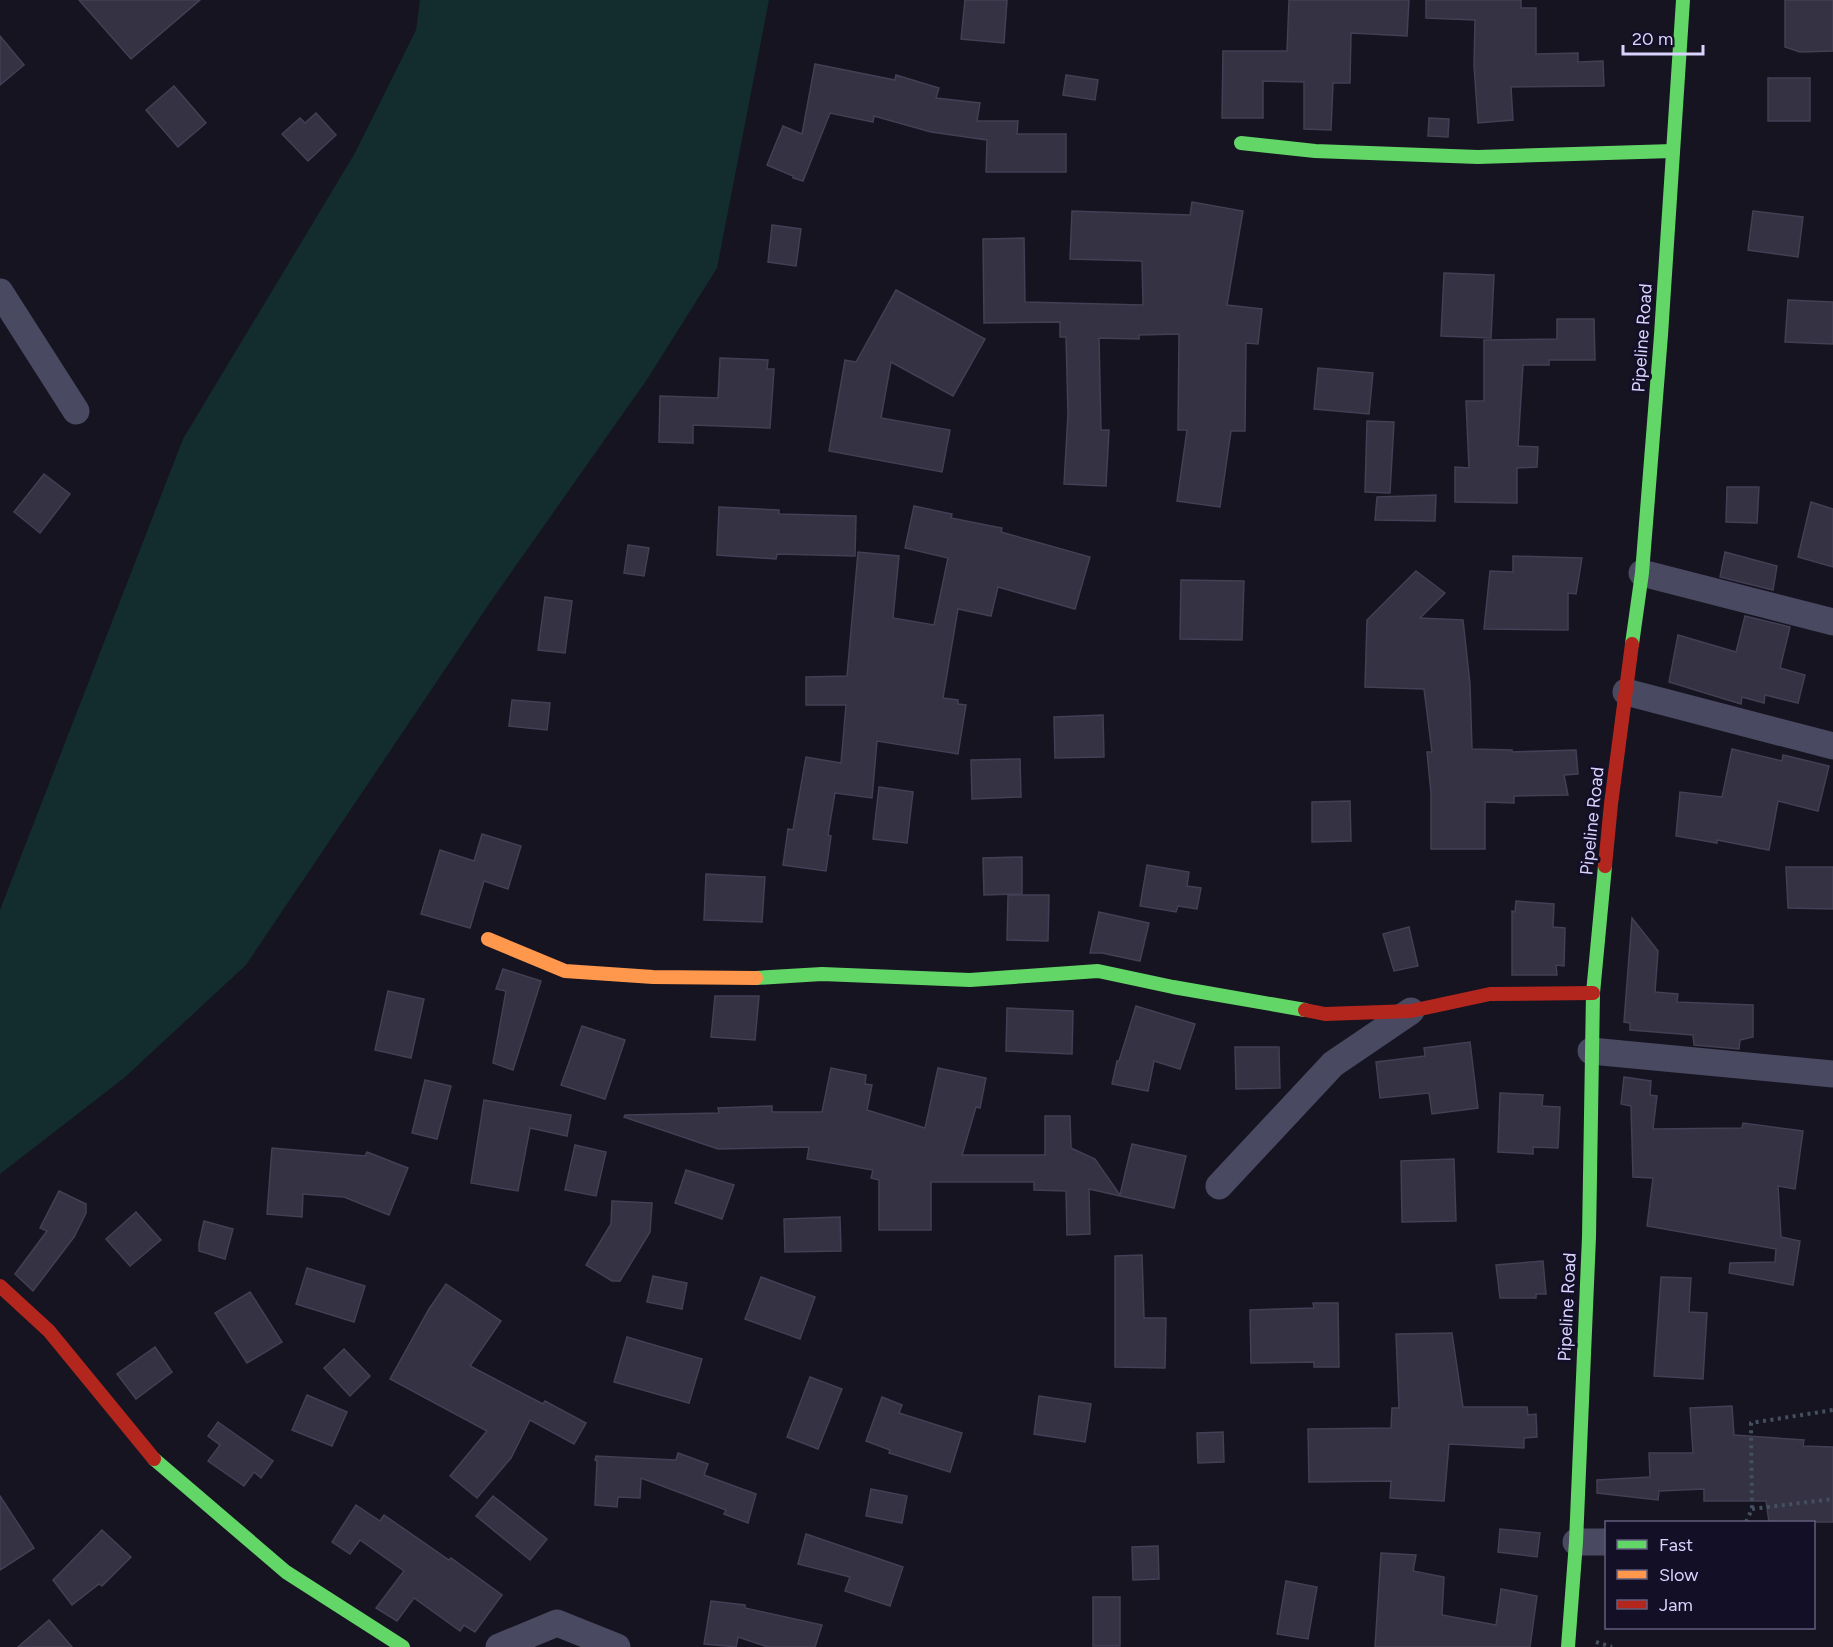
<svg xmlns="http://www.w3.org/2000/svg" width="1833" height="1647" font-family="Figtree,sans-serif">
	<rect width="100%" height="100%" fill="#161421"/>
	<polygon fill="#132c2d" points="420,0 769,0 717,268 648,378 491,601 246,965 124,1078 0,1174 0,910 183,439 355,153 416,30"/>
	<g fill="#343243" stroke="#433f54" stroke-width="1.5">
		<polygon points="79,0 200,0 131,59"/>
		<polygon points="965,0 1007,0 1004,43 961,39"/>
		<polygon points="1289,0 1409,0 1407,36 1351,33 1350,83 1333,83 1331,130 1304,129 1304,82 1263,81 1263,118 1222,118 1223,51 1287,51"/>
		<polygon points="1426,0 1521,0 1521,8 1536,8 1536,54 1578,53 1578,62 1603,61 1604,86 1511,87 1513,120 1478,123 1474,65 1475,20 1426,18"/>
		<polygon points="1785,0 1833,0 1833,51 1800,52 1785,47"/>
		<polygon points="0,36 24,65 0,85"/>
		<polygon points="815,64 895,80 896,75 939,88 936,98 980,103 977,121 1018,121 1017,134 1066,134 1066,172 986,172 987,140 931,132 874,116 873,122 830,113 803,181 793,178 793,176 767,165 783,126 802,134"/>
		<polygon points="1066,75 1098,80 1095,100 1063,95"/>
		<rect x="1768" y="78" width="42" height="43"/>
		<polygon points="174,86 206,123 178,147 146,110"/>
		<polygon points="316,113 336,135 308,161 282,134 300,118 305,123"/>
		<polygon points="1429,118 1449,119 1448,137 1428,136"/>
		<polygon points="1192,202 1243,211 1227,305 1262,309 1258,344 1246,343 1245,431 1231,431 1220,507 1177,501 1187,430 1178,430 1179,334 1139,335 1139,339 1099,338 1101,430 1109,430 1106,486 1064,484 1068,414 1066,337 1060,337 1060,322 984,323 983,239 1024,238 1025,302 1143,305 1142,261 1070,259 1072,211 1190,215"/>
		<polygon points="1753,211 1803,217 1798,257 1748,250"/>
		<polygon points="772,225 801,229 796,266 768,262"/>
		<polygon points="1444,273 1494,275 1491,338 1441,336"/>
		<polygon points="896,290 985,339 953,396 891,362 881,418 950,430 942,472 829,451 845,360 856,362"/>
		<polygon points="1788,300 1833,302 1833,344 1785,342"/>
		<polygon points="1557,319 1594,319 1595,360 1549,360 1549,365 1523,365 1518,446 1538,447 1537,467 1517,468 1517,503 1455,502 1455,467 1469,468 1466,401 1484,401 1484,340 1557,339"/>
		<polygon points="720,358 768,360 767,369 774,369 770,428 693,425 693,443 659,442 660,396 718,398"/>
		<polygon points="1318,368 1373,373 1369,414 1314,409"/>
		<polygon points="1367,421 1394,422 1390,493 1365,492"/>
		<polygon points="44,474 70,494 40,533 14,512"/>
		<polygon points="1727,487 1759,487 1757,523 1726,522"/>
		<polygon points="1436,495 1435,521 1375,520 1377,497"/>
		<polygon points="1811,502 1833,509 1833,567 1798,557"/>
		<polygon points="914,506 952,514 951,518 1002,528 1001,532 1090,557 1075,609 998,587 991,616 958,609 943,698 958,700 958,704 966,705 958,754 877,741 872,798 835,793 828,835 831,836 826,871 783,865 788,829 793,830 806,757 841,763 846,705 806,705 806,677 847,676 858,552 899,556 893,618 934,625 948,558 905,548"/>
		<polygon points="719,507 779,510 779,514 856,516 855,556 777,554 776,559 717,555"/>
		<polygon points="628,545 649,548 644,576 624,573"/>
		<polygon points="1725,552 1777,566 1773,590 1720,577"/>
		<polygon points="1513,556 1582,558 1576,594 1568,593 1568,630 1484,629 1490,571 1513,572"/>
		<polygon points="1416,571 1445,593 1420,618 1463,620 1470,684 1472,749 1512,750 1512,752 1576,750 1578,774 1564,775 1568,795 1514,796 1514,803 1485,802 1485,849 1431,849 1431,793 1427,752 1432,752 1424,689 1365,687 1367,620"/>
		<polygon points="1181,580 1244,581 1242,640 1180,639"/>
		<polygon points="545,597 572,601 565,653 538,650"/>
		<polygon points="1745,616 1790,627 1780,668 1805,675 1798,703 1765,695 1764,703 1742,697 1741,704 1669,682 1678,635 1736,652"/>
		<polygon points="512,700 550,703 547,730 509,726"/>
		<polygon points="1103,715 1104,757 1055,758 1054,717"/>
		<polygon points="1732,749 1782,761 1783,755 1829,766 1818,811 1778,801 1769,850 1717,840 1717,843 1676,836 1680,792 1722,797"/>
		<polygon points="1020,759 1021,797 972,799 971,760"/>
		<polygon points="879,787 913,792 907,843 873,839"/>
		<polygon points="1350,801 1351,841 1312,842 1312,802"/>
		<polygon points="482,834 521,846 508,889 484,881 470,928 421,914 440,850 474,861"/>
		<polygon points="1022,857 1022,894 984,895 983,858"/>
		<polygon points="1147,865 1189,872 1187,886 1201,888 1197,909 1178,906 1176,912 1140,906"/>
		<polygon points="1786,867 1833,867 1833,909 1788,908"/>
		<polygon points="706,874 765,877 762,922 704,920"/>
		<polygon points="1008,895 1049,895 1048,941 1007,940"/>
		<polygon points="1516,901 1554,904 1553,927 1565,928 1564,966 1556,965 1557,975 1512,975 1512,911 1515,912"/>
		<polygon points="1099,912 1149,923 1140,961 1102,953 1090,953"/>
		<polygon points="1632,918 1658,951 1655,992 1678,994 1677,1002 1753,1005 1753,1037 1740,1040 1739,1049 1694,1045 1693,1035 1630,1030 1630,1023 1624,1022"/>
		<polygon points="1409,927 1418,966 1394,971 1383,934"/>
		<polygon points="503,969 541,981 513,1070 493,1063 506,991 496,989"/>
		<polygon points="388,991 424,999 411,1058 375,1050"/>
		<polygon points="715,996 759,996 755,1040 711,1037"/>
		<polygon points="1136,1006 1195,1024 1180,1069 1154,1061 1148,1091 1112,1084 1117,1061 1119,1061"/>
		<polygon points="1007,1008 1073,1011 1072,1054 1006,1051"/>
		<polygon points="582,1026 625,1040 605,1099 561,1085"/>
		<polygon points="1470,1042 1478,1108 1432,1114 1429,1093 1380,1098 1376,1062 1425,1056 1424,1048"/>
		<polygon points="1235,1047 1279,1047 1280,1088 1236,1089"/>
		<polygon points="831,1068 866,1075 865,1084 872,1085 867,1110 925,1128 938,1068 986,1078 980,1108 976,1107 962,1155 1045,1155 1045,1116 1070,1116 1071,1148 1095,1159 1120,1195 1132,1144 1186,1156 1174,1208 1089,1189 1090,1234 1067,1235 1066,1191 1034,1190 1034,1182 931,1182 931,1230 879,1230 879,1180 871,1178 873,1170 807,1159 809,1147 718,1149 624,1117 625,1115 719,1113 718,1108 772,1106 772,1112 822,1112"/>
		<polygon points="1624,1077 1651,1081 1650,1095 1657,1096 1653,1129 1742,1128 1743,1123 1803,1131 1795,1189 1778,1186 1781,1237 1800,1241 1793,1285 1729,1273 1730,1263 1775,1262 1776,1249 1647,1226 1653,1178 1633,1177 1631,1106 1621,1104"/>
		<polygon points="425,1080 451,1086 437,1139 412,1133"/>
		<polygon points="1500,1093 1543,1095 1542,1106 1560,1107 1558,1148 1533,1147 1533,1154 1498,1152"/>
		<polygon points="484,1100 571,1115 567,1136 530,1128 518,1191 471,1183"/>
		<polygon points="575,1145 606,1152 596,1196 565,1190"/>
		<polygon points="272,1148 365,1156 367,1152 408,1168 389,1215 344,1197 303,1194 302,1217 267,1214"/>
		<polygon points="1454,1159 1456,1221 1402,1222 1401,1161"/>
		<polygon points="686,1170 734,1185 722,1219 675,1203"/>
		<polygon points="59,1191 86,1204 86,1213 74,1237 33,1291 15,1274 47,1231 40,1228"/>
		<polygon points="612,1201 652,1203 650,1232 620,1281 612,1281 586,1265 611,1224"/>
		<polygon points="136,1212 161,1240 130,1266 106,1239"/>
		<polygon points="840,1217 841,1251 785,1252 784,1219"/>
		<polygon points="204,1221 233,1229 225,1259 199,1251 199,1243"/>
		<polygon points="1142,1255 1144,1318 1166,1318 1165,1368 1115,1367 1115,1256"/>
		<polygon points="1543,1261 1546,1294 1536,1294 1536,1298 1500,1298 1496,1265"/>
		<polygon points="307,1268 365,1286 354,1322 296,1304"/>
		<polygon points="653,1276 687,1283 682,1309 647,1302"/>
		<polygon points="761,1277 815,1297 800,1339 745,1319"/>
		<polygon points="1661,1277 1691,1278 1689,1312 1707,1313 1703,1379 1654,1376"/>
		<polygon points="446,1284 501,1321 470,1366 543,1404 545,1401 586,1423 574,1444 530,1420 511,1458 477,1498 450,1476 487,1431 390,1379 429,1309"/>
		<polygon points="250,1292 282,1342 247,1363 215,1313"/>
		<polygon points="1313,1303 1338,1303 1339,1367 1314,1367 1314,1362 1251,1363 1250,1310 1314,1308"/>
		<polygon points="1452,1333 1463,1407 1527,1407 1528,1415 1536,1414 1537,1437 1524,1438 1524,1448 1449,1444 1444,1501 1390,1498 1391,1481 1309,1482 1308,1429 1391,1428 1392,1408 1399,1408 1396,1334"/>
		<polygon points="627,1337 702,1359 689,1403 614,1382"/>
		<polygon points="155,1347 172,1372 136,1399 117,1374"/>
		<polygon points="344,1349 370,1376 350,1396 324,1368"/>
		<polygon points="810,1377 842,1389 818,1449 787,1437"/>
		<polygon points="307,1395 347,1412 332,1446 292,1430"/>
		<polygon points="1039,1396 1091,1404 1085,1442 1034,1434"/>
		<polygon points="882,1397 902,1405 899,1413 962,1433 950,1472 889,1453 890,1450 866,1441"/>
		<polygon points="1732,1406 1734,1435 1804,1440 1803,1446 1833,1447 1833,1522 1769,1522 1766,1501 1704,1501 1704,1489 1659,1491 1658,1500 1597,1493 1597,1480 1650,1477 1649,1453 1693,1453 1690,1408"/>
		<polygon points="218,1422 273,1461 261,1478 254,1472 244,1486 208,1461 220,1445 208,1436"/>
		<polygon points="1223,1432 1224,1462 1198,1463 1197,1433"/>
		<polygon points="678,1453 708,1464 704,1475 756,1494 748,1523 724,1514 726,1510 641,1478 640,1498 618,1497 617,1507 595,1505 597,1461 595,1460 596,1456 676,1460"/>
		<polygon points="871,1489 907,1496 902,1523 866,1516"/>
		<polygon points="0,1496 34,1548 0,1570"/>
		<polygon points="493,1496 547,1539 530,1560 476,1516"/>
		<polygon points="356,1505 380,1521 384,1515 449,1560 451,1558 502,1595 475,1632 464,1625 460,1631 414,1598 397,1621 376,1608 404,1571 360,1540 350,1554 332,1542"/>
		<polygon points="1500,1529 1540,1533 1537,1557 1498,1552"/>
		<polygon points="102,1530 131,1557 102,1586 99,1584 72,1605 53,1580"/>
		<polygon points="806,1534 903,1567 890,1606 845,1591 850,1577 798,1564"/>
		<polygon points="1158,1546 1159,1579 1133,1580 1132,1547"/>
		<polygon points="1381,1553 1416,1555 1413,1571 1444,1577 1442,1615 1496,1625 1501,1589 1537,1596 1530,1647 1375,1647"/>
		<polygon points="1286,1581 1317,1587 1308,1639 1277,1634"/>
		<rect x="1093" y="1597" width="27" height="49"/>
		<polygon points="711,1601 745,1605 745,1608 822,1625 815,1647 768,1647 738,1637 736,1647 704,1644"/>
		<polygon points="49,1620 72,1647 18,1647"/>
	</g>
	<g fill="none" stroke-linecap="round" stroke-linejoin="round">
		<g stroke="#44505f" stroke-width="4" stroke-dasharray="3 4.5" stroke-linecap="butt">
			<polyline points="1752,1509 1833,1499"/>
			<polyline points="1746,1522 1752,1509 1751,1423 1833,1410"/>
			<polyline points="1596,1642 1612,1647"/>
		</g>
		<g stroke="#4a4962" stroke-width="27">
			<polyline points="0,292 76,411"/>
			<polyline points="1642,573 1833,622"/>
			<polyline points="1626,692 1833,746"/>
			<polyline points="1591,1051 1833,1074"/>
			<polyline points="1219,1186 1333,1064 1411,1011"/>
			<polyline points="1576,1542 1606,1542"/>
			<polyline points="499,1647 557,1623 617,1647"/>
		</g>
		<g stroke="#63d668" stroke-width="14">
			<polyline points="1241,143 1315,151 1478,157 1673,151"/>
			<polyline points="1632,644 1642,573 1661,335 1683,0"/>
			<polyline points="756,978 822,974 970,980 1098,971 1173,987 1305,1010"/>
			<polyline points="154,1459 286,1572 403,1647"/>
			<polyline points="1568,1647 1576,1542 1589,1237 1593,993 1605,866"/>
		</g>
		<polyline stroke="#ff974d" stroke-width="14" points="488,939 565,971 653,977 756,978"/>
		<g stroke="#b3261e" stroke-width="14">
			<polyline points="1605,866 1611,804 1632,644"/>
			<polyline points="1305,1010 1325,1014 1411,1011 1490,994 1593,993"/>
			<polyline points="0,1286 49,1331 154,1459"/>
		</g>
	</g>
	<g text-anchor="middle" stroke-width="6" stroke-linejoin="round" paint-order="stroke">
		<g font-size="18" fill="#d9d4ff" stroke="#130f26">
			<text transform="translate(1642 338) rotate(-86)" y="6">Pipeline Road</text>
			<text transform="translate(1592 821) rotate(-84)" y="6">Pipeline Road</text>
			<text transform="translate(1567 1307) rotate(-87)" y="6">Pipeline Road</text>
		</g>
	</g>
	<rect x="1605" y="1521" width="210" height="108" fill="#130f26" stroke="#625e7d" stroke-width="1.5"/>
	<rect x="1617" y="1540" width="30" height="9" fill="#63d668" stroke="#625e7d" stroke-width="1.5"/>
	<text x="1659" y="1551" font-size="18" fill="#d9d4ff">Fast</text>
	<rect x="1617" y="1570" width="30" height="9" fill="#ff974d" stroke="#625e7d" stroke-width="1.5"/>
	<text x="1659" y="1581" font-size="18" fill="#d9d4ff">Slow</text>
	<rect x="1617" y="1600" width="30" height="9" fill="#b3261e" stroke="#625e7d" stroke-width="1.5"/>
	<text x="1659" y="1611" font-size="18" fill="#d9d4ff">Jam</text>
	<path d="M1623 45v9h80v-9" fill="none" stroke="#d9d4ff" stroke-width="3"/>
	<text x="1632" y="45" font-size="18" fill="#d9d4ff" stroke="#130f26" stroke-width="4.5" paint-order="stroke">20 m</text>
</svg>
